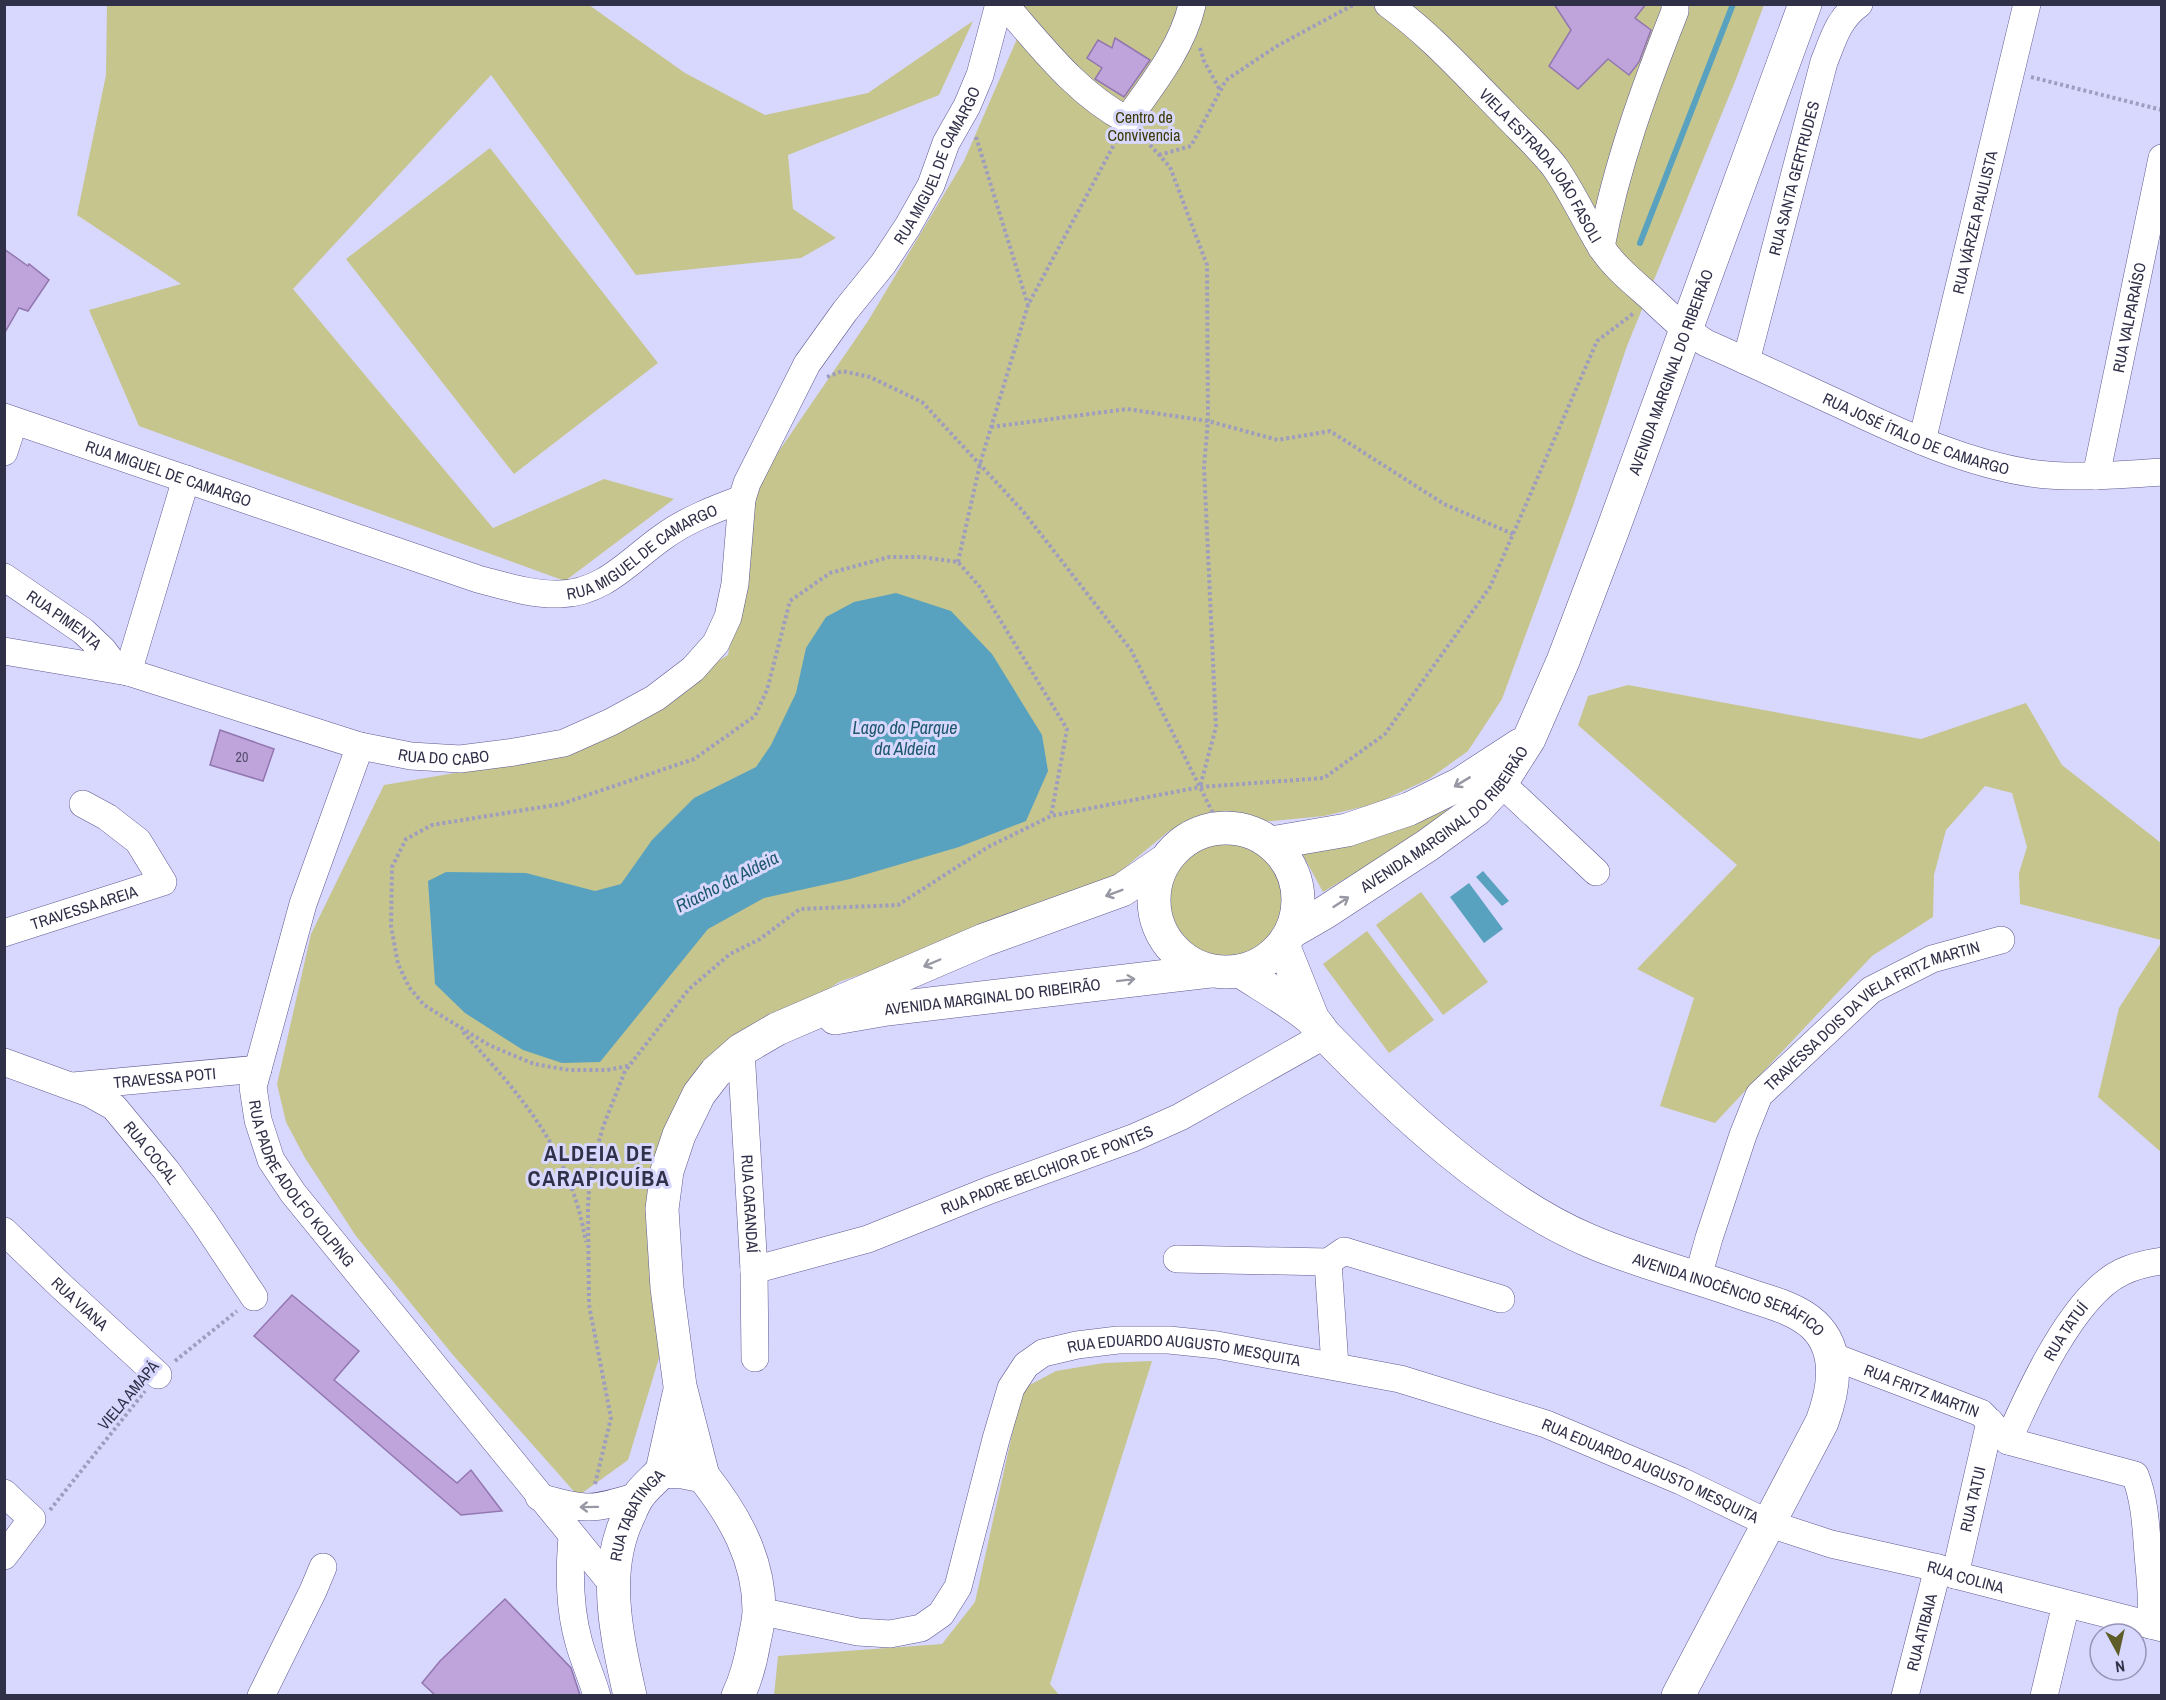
<svg xmlns="http://www.w3.org/2000/svg" width="2166" height="1700" font-family="'Archivo Narrow',sans-serif">
	<rect width="100%" height="100%" fill="#d8d7fe"/>
	<g fill="#c6c58d">
		<polygon points="107,5 589,5 685,73 765,115 868,93 973,21 939,95 788,155 793,209 836,238 801,258 636,275 491,75 293,289 493,528 604,479 674,499 565,581 139,426 89,310 181,284 77,215 106,75"/>
		<polygon points="1014,5 1764,5 1736,79 1627,346 1573,506 1502,699 1468,751 1429,779 1375,804 1324,816 1169,831 1100,888 989,930 839,982 691,1081 650,1173 662,1348 628,1460 578,1496 453,1355 356,1236 305,1158 286,1122 277,1084 311,934 384,785 567,754 728,655 757,483 868,321 964,161 1020,32"/>
		<polygon points="490,148 658,363 514,474 346,259"/>
		<polygon points="1628,685 1921,739 2026,703 2062,765 2161,843 2161,940 2020,904 2019,873 2027,847 2012,793 1985,786 1946,830 1934,875 1933,917 1872,956 1715,1123 1660,1106 1694,998 1637,969 1737,865 1578,725 1588,696"/>
		<polygon points="1475,793 1413,838 1323,892 1298,846"/>
		<circle cx="1225" cy="899" r="63"/>
		<polygon points="1421,892 1488,982 1443,1015 1376,925"/>
		<polygon points="1367,931 1434,1020 1389,1053 1323,964"/>
		<polygon points="2161,943 2161,1152 2098,1097 2119,1008"/>
		<polygon points="1152,1361 1050,1684 1059,1695 774,1696 778,1656 942,1644 975,1602 1022,1389 1056,1371 1104,1363"/>
	</g>
	<g fill="#59a2bf">
		<polygon points="896,593 951,611 992,654 1042,735 1048,771 1026,821 959,847 850,879 764,898 708,929 600,1062 562,1063 523,1050 465,1013 435,984 428,881 446,872 526,873 595,891 621,884 652,840 694,798 756,767 771,745 796,693 806,648 826,617 854,602"/>
		<polygon points="1483,871 1509,901 1502,906 1476,877"/>
		<polygon points="1469,883 1503,929 1484,943 1450,897"/>
	</g>
	<g fill="none" stroke-linecap="round" stroke-linejoin="round">
		<polyline stroke="#59a2bf" stroke-width="6" points="1640,243 1733,4"/>
	</g>
	<g fill="#bfa4dc" stroke="#9276af" stroke-width="1.5">
		<polygon points="1554,4 1646,4 1635,18 1651,30 1639,62 1629,75 1608,59 1578,89 1549,66 1571,30"/>
		<polygon points="1115,38 1150,60 1124,97 1095,79 1102,68 1087,58 1098,40 1112,48"/>
		<polygon points="4,249 28,266 29,264 49,280 28,311 19,308 4,334"/>
		<polygon points="220,730 274,749 263,781 210,765"/>
		<polygon points="292,1295 359,1351 334,1380 457,1483 471,1470 502,1511 461,1515 254,1336"/>
		<polygon points="505,1599 571,1668 580,1695 435,1695 422,1683 440,1661"/>
	</g>
	<g fill="none" stroke-linecap="round" stroke-linejoin="round">
		<g stroke="#5e5991" stroke-width="28">
			<g id="minor">
				<path d="M1004 4C1041 46 1077 94 1127 120 1152 85 1182 48 1192 5"/>
				<path id="s1" d="M1388 4C1433 37 1465 74 1504 113 1521 131 1539 147 1554 166 1572 191 1584 219 1600 245 1612 265 1632 281 1650 297 1668 314 1684 330 1706 343 1754 364 1802 387 1850 409 1907 436 1967 463 2030 473 2073 479 2118 475 2162 472"/>
				<path d="M1601 247C1616 166 1645 87 1675 11V4"/>
				<path id="s2" d="M1746 361 1824 62C1833 40 1838 19 1859 4"/>
				<path id="s3" d="M4 417 478 579C505 586 532 595 560 594 604 593 630 560 663 537 686 520 715 509 742 499"/>
				<path id="s4" d="M1922 441 2027 4"/>
				<polyline points="4,452 14,421"/>
				<path id="s5" d="M2096 476 2162 158"/>
				<path id="s6" d="M4 577 83 631 103 650 118 670"/>
				<path id="s7" d="M4 651 128 672 360 746 411 756 460 759 514 752 564 743 611 722 655 698 693 669 716 643 728 617 735 584 742 499 747 483 807 364 845 311 883 264 908 226 931 185 946 143 967 106 980 75 999 4"/>
				<polyline points="128,672 186,479"/>
				<path id="s8" d="M360 746 303 904 253 1087 258 1120 271 1160 293 1193 613 1585"/>
				<polyline points="1501,783 1596,872"/>
				<path id="s9" d="M4 933 163 882 138 841 107 817 83 804"/>
				<path id="s10" d="M741 1050 754 1270 755 1358"/>
				<path id="s11" d="M4 1062 89 1093 114 1107 166 1170 204 1222 254 1297"/>
				<path id="s12" d="M73 1086 258 1069"/>
				<path id="s13" d="M4 1231 61 1286 158 1375"/>
				<polyline points="1177,1259 1328,1262 1344,1251 1501,1299"/>
				<polyline points="1328,1262 1335,1366"/>
				<path id="s14" d="M754 1270 868 1239 990 1190 1133 1138 1180 1117 1325 1035"/>
				<path id="s15" d="M1698 1277 1709 1238 1743 1135 1759 1095 1871 990 1932 959 2001 940"/>
				<path id="s16" d="M1832 1356 1981 1413 2008 1441 2135 1475C2145 1500 2146 1528 2148 1554 2150 1578 2153 1601 2150 1625"/>
				<path id="s17" d="M2008 1441C2029 1393 2073 1295 2122 1272 2134 1266 2148 1263 2162 1261"/>
				<polyline points="4,1493 32,1519 4,1556"/>
				<path d="M539 1497C585 1511 592 1510 638 1496"/>
				<path d="M572 1537C569 1573 569 1608 579 1643 584 1661 592 1678 597 1696"/>
				<path id="s18" d="M1955 1575 1990 1422"/>
				<path id="s19" d="M759 1611 858 1632 890 1634 921 1628 941 1614 958 1587 996 1439 1011 1388 1026 1365 1043 1353 1077 1345 1118 1340H1169L1217 1345 1400 1379 1546 1424 1681 1481 1770 1524 1831 1544 1938 1568 1955 1575 2162 1628"/>
				<polyline points="261,1696 313,1591 323,1567"/>
				<path id="s20" d="M1905 1696 1938 1568"/>
				<polyline points="2044,1696 2066,1604"/>
			</g>
		</g>
		<g stroke="#5e5991" stroke-width="34">
			<g id="major">
				<circle cx="1226" cy="900" r="72"/>
				<polyline points="1272,843 1347,830 1409,809 1460,784 1520,745"/>
				<path id="s21" d="M1291 932 1324 913 1428 845 1476 810 1501 783 1529 739 1563 661 1612 532 1805 4"/>
				<polyline points="1283,945 1314,1022"/>
				<path id="s22" d="M1240 971C1263 986 1295 1004 1315 1022 1319 1026 1322 1032 1326 1036 1397 1109 1495 1201 1590 1241 1641 1263 1696 1276 1748 1295 1770 1302 1797 1309 1814 1325 1841 1351 1834 1390 1822 1422L1678 1696"/>
				<path id="s23" d="M835 1018 887 1009 1210 971"/>
				<polyline points="662,1471 679,1394"/>
				<polyline points="703,1476 680,1386 667,1288 662,1209 667,1171 679,1135 699,1094 716,1072 741,1050 777,1029 984,940 1122,890 1163,862"/>
				<path id="s24" d="M630 1696C617 1636 601 1572 629 1515 632 1508 635 1500 640 1494 646 1486 655 1479 662 1471L683 1472 703 1476C734 1515 759 1559 759 1610 759 1621 756 1632 754 1642 751 1660 746 1679 738 1696"/>
			</g>
		</g>
		<g stroke="#9e9dbf" stroke-width="4" stroke-dasharray="3 3" stroke-linecap="butt">
			<polyline points="1200,48 1204,61 1220,90"/>
			<polyline points="2031,77 2162,110"/>
			<polyline points="1142,136 1170,167 1207,265 1208,421 1204,467 1216,727 1200,787"/>
			<polyline points="976,137 1028,305"/>
			<polyline points="1159,155 1191,146 1226,80 1277,46 1355,4"/>
			<polyline points="827,377 842,371 870,377 922,402 1022,510 1131,650 1220,827"/>
			<polyline points="991,427 1127,409 1208,421 1278,440 1330,431 1444,504 1513,534"/>
			<polyline points="958,562 980,464 1028,305 1117,139"/>
			<path d="M463 1032C523 1098 570 1150 586 1242"/>
			<polyline points="628,1066 607,1070 569,1070 534,1064 489,1045 424,1005 409,987 398,964 391,926 392,867 406,839 432,825 561,804 694,759 755,716 767,690 790,601 830,573 889,557 922,557 958,562 980,587 1067,729 1051,816"/>
			<polyline points="175,1361 237,1311"/>
			<polyline points="595,1484 611,1418 589,1305 588,1208 590,1172 603,1127 625,1071 689,989 730,954 760,939 800,909 898,905 988,847 1051,816 1200,787 1324,778 1385,734 1490,587 1597,341 1634,313"/>
			<polyline points="50,1510 145,1391"/>
		</g>
		<use href="#minor" stroke="#fff" stroke-width="27"/>
		<use href="#major" stroke="#fff" stroke-width="33"/>
	</g>
	<defs><path id="oneway-shaft" d="M-6 0H5M1.5-3L5.5 0L1.5 3" fill="none" stroke-width="1.6" stroke-linecap="round" stroke-linejoin="round" transform="scale(1.5)"/></defs>
	<g stroke="#9898a4">
		<use href="#oneway-shaft" transform="translate(1462 782) rotate(149)"/>
		<use href="#oneway-shaft" transform="translate(1114 893) rotate(159)"/>
		<use href="#oneway-shaft" transform="translate(1341 902) rotate(-33)"/>
		<use href="#oneway-shaft" transform="translate(932 963) rotate(157)"/>
		<use href="#oneway-shaft" transform="translate(1126 980) rotate(-7)"/>
		<use href="#oneway-shaft" transform="translate(589 1507) rotate(179)"/>
	</g>
	<g text-anchor="middle" stroke-width="6" stroke-linejoin="round" paint-order="stroke">
		<g font-size="14" fill="#544d6e">
			<text x="242" y="762">20</text>
		</g>
		<g font-size="16" fill="#3d3b06" stroke="#d8d7fe">
			<text x="1144" y="123">Centro de<tspan x="1144" dy="18">Convivencia</tspan></text>
		</g>
		<g font-size="16" fill="#313049" stroke="#d8d7fe">
			<text dy="6" stroke="none"><textPath href="#s7" startOffset="1296">RUA MIGUEL DE CAMARGO</textPath></text>
			<text dy="6" stroke="none"><textPath href="#s1" startOffset="224">VIELA ESTRADA JOÃO FASOLI</textPath></text>
			<text dy="6" stroke="none"><textPath href="#s2" startOffset="189">RUA SANTA GERTRUDES</textPath></text>
			<text dy="6" stroke="none"><textPath href="#s4" startOffset="225">RUA VÁRZEA PAULISTA</textPath></text>
			<text dy="6" stroke="none"><textPath href="#s5" startOffset="162">RUA VALPARAÍSO</textPath></text>
			<text dy="6" stroke="none"><textPath href="#s21" startOffset="704">AVENIDA MARGINAL DO RIBEIRÃO</textPath></text>
			<text dy="6" stroke="none"><textPath href="#s1" startOffset="698">RUA JOSÉ ÍTALO DE CAMARGO</textPath></text>
			<text dy="6" stroke="none"><textPath href="#s3" startOffset="174">RUA MIGUEL DE CAMARGO</textPath></text>
			<text dy="6" stroke="none"><textPath href="#s3" startOffset="678">RUA MIGUEL DE CAMARGO</textPath></text>
			<text dy="6" stroke="none"><textPath href="#s6" startOffset="74">RUA PIMENTA</textPath></text>
			<text dy="6" stroke="none"><textPath href="#s7" startOffset="454">RUA DO CABO</textPath></text>
			<text dy="6" stroke="none"><textPath href="#s21" startOffset="192">AVENIDA MARGINAL DO RIBEIRÃO</textPath></text>
			<text dy="6" stroke="none"><textPath href="#s9" startOffset="84">TRAVESSA AREIA</textPath></text>
			<text dy="6" stroke="none"><textPath href="#s23" startOffset="159">AVENIDA MARGINAL DO RIBEIRÃO</textPath></text>
			<text dy="6" stroke="none"><textPath href="#s15" startOffset="333">TRAVESSA DOIS DA VIELA FRITZ MARTIN</textPath></text>
			<text dy="6" stroke="none"><textPath href="#s12" startOffset="92">TRAVESSA POTI</textPath></text>
			<text dy="6" stroke="none"><textPath href="#s11" startOffset="178">RUA COCAL</textPath></text>
			<text dy="6" stroke="none"><textPath href="#s14" startOffset="310">RUA PADRE BELCHIOR DE PONTES</textPath></text>
			<text dy="6" stroke="none"><textPath href="#s8" startOffset="468">RUA PADRE ADOLFO KOLPING</textPath></text>
			<text dy="6" stroke="none"><textPath href="#s10" startOffset="154">RUA CARANDAÍ</textPath></text>
			<text dy="6" stroke="none"><textPath href="#s22" startOffset="594">AVENIDA INOCÊNCIO SERÁFICO</textPath></text>
			<text dy="6" stroke="none"><textPath href="#s13" startOffset="105">RUA VIANA</textPath></text>
			<text dy="6" stroke="none"><textPath href="#s17" startOffset="124">RUA TATUÍ</textPath></text>
			<text dy="6" stroke="none"><textPath href="#s19" startOffset="618">RUA EDUARDO AUGUSTO MESQUITA</textPath></text>
			<text dy="6" stroke="none"><textPath href="#s16" startOffset="96">RUA FRITZ MARTIN</textPath></text>
			<text transform="translate(128 1395) rotate(-50)" y="6">VIELA AMAPÁ</text>
			<text dy="6" stroke="none"><textPath href="#s19" startOffset="1104">RUA EDUARDO AUGUSTO MESQUITA</textPath></text>
			<text dy="6" stroke="none"><textPath href="#s18" startOffset="78">RUA TATUI</textPath></text>
			<text dy="6" stroke="none"><textPath href="#s24" startOffset="188">RUA TABATINGA</textPath></text>
			<text dy="6" stroke="none"><textPath href="#s19" startOffset="1438">RUA COLINA</textPath></text>
			<text dy="6" stroke="none"><textPath href="#s20" startOffset="66">RUA ATIBAIA</textPath></text>
		</g>
		<g font-size="18" font-style="italic" fill="#1e586e" stroke="#d8d7fe">
			<text x="905" y="734">Lago do Parque<tspan x="905" dy="21">da Aldeia</tspan></text>
			<text transform="translate(727 882) rotate(-27)" y="6">Riacho da Aldeia</text>
		</g>
		<g font-size="22" font-weight="bold" letter-spacing="1.5" fill="#313049" stroke="#d8d7fe">
			<text x="599" y="1161">ALDEIA DE<tspan x="599" dy="25">CARAPICUÍBA</tspan></text>
		</g>
	</g>
	<rect width="2166" height="1700" fill="none" stroke="#313049" stroke-width="12"/>
	<g transform="translate(2118 1652) rotate(172)"><circle r="28" fill="#d8d7fe" stroke="#9594b6" stroke-width="1.5"/>
	<path d="M0-4.5L10 22L0 15L-10 22Z" fill="#5e5c29"/>
	<text y="-9" font-size="16" font-weight="bold" text-anchor="middle" fill="#313049">N</text>
	</g>
</svg>
